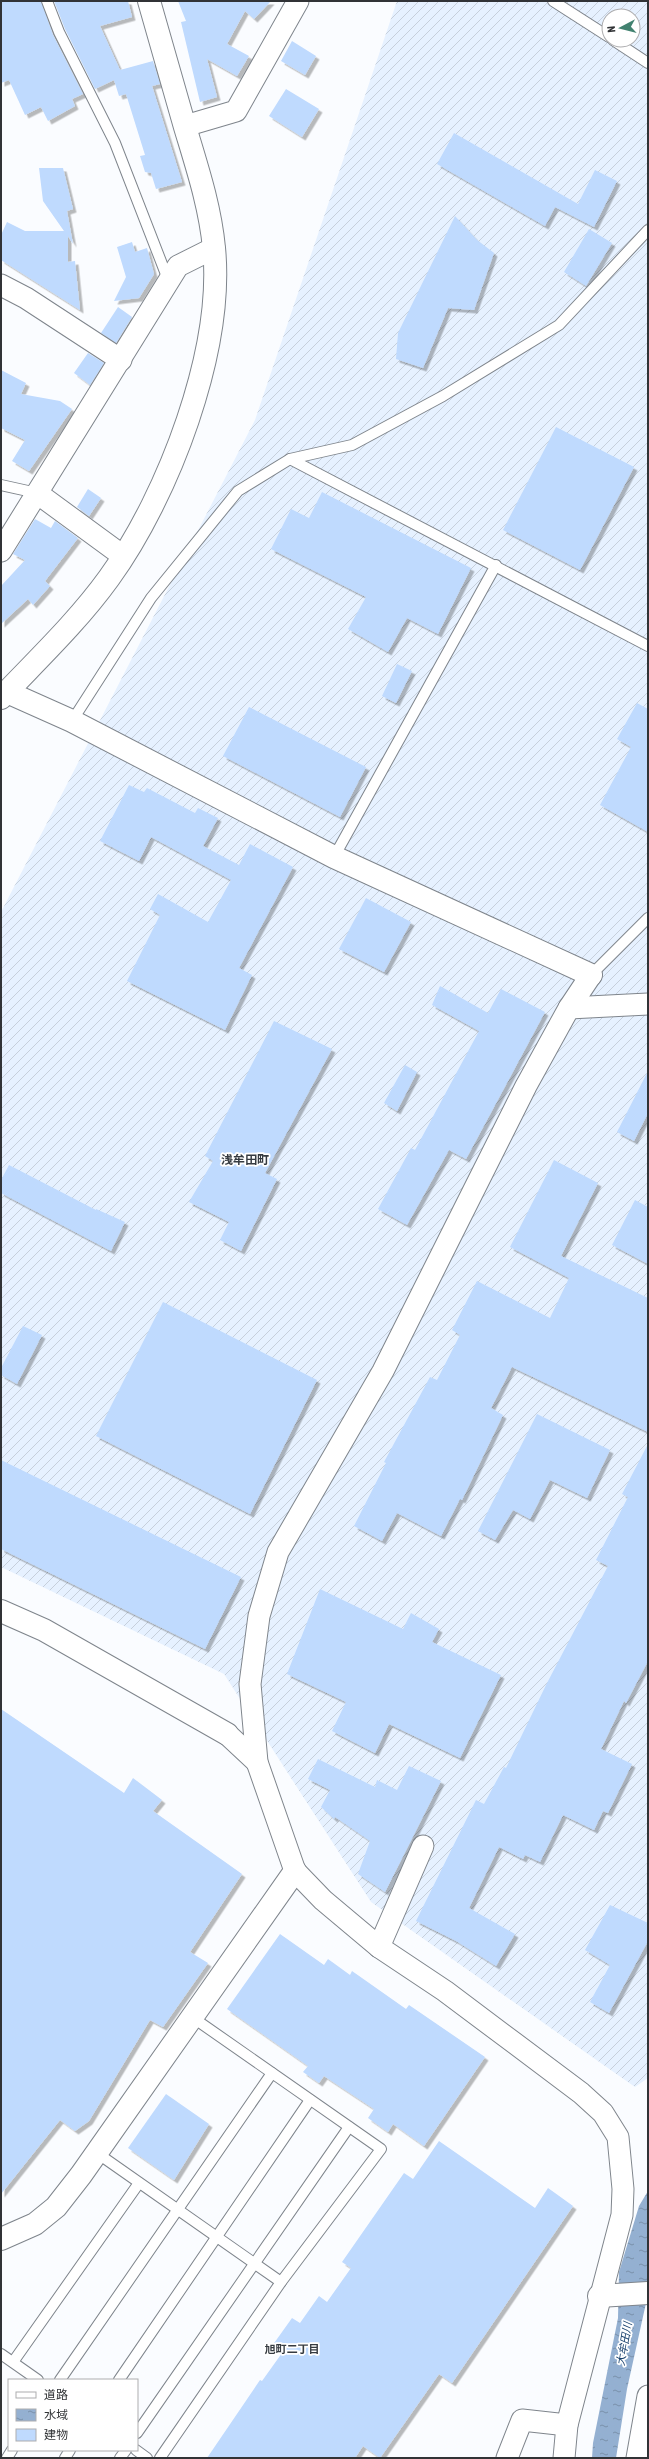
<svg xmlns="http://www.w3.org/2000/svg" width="649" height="2459" font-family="'Asap Condensed','Noto Sans JP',sans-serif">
	<defs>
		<pattern id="industrial-furrows" width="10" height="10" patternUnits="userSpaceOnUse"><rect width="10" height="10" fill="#e6f1ff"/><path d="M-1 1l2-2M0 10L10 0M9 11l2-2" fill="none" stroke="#c6cfdb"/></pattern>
		<pattern id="water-ripples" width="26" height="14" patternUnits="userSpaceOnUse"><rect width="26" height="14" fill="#94b0d1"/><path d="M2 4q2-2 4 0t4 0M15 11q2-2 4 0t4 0" fill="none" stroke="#7990aa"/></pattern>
		<filter id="shadow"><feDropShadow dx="3.5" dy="3.5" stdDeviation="0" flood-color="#0004"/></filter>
	</defs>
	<rect width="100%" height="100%" fill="#fafcff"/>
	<path fill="url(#industrial-furrows)" fill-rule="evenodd" d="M397 1H648V2078L635 2087 371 1902 224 1674 1 1567V912L255 420ZM609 16H633V40H609Z"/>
	<polygon fill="url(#water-ripples)" points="648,2191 648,2294 627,2389 616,2458 592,2458 593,2443 618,2318 619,2272 639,2206"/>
	<g fill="#bfdafe" filter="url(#shadow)">
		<polygon points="1,1 41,1 53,35 83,94 72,99 75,106 48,121 41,107 25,115 9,80 1,83"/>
		<polygon points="54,1 128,1 132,17 100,26 120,70 153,61 160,84 152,86 182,182 156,189 151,173 145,172 140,156 145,155 126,94 119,96 114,80 95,89 65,29"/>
		<polygon points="178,1 271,1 254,19 245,11 227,44 249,56 237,76 207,59 217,97 200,102 181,22 186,21"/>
		<polygon points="292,41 316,56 305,75 281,61"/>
		<polygon points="286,89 319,109 302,137 269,116"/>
		<polygon points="454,133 578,204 595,170 617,181 594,227 555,207 545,226 437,164"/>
		<polygon points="39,168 63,168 73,209 67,211 73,244 68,236 68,262 75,261 80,310 1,260 1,235 7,222 25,231 64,231 43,201"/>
		<polygon points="455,216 477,240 494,253 474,310 448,308 423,368 396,359 398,333"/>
		<polygon points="589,229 612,243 586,286 564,272"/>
		<polygon points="132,242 135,252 147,248 154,274 139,298 114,301 126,277 117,247"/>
		<polygon points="118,307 132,317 116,343 101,333"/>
		<polygon points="88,353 104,363 90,385 74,373"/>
		<polygon points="1,370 26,383 21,394 60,401 72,409 29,471 12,461 25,440 1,428"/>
		<polygon points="556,427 634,467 580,570 503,530"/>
		<polygon points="88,489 101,498 89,516 77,507"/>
		<polygon points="322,492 471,568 438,634 407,618 388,652 348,629 366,597 271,549 291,509 309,518"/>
		<polygon points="35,519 51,528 55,521 78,538 45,581 50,586 33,605 28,599 1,624 1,586 25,560 13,554"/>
		<polygon points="397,664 412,671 396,703 382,696"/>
		<polygon points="637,703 648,709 648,832 600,805 631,747 617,739"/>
		<polygon points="249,707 366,767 340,817 223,756"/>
		<polygon points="129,785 144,792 147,788 195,813 198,808 218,818 203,846 239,865 250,844 293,867 239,968 252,975 225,1030 127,981 160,915 150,909 158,894 208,922 231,880 151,837 139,861 100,841"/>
		<polygon points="366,898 411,922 384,972 339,949"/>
		<polygon points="440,986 488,1013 501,989 545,1012 466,1159 449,1150 407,1225 378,1209 411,1148 415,1150 479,1031 432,1005"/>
		<polygon points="274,1021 332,1049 265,1173 277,1179 241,1251 220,1240 229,1222 189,1202 213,1161 205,1156"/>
		<polygon points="405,1065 417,1072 397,1111 384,1103"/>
		<polygon points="648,1071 648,1113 634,1141 617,1132"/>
		<polygon points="554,1160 598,1183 561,1256 648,1298 648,1432 512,1367 491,1408 503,1415 462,1500 460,1499 441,1536 397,1513 382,1541 354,1526 386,1463 384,1462 430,1377 437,1380 460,1335 452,1330 477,1281 550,1318 569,1278 510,1247"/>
		<polygon points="9,1165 96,1210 96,1209 125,1222 111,1251 1,1193 1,1180"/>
		<polygon points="635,1200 648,1207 648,1264 612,1245"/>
		<polygon points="163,1302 317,1380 250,1514 96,1436"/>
		<polygon points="23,1326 42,1335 17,1384 1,1375 1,1368"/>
		<polygon points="537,1414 610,1450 587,1498 550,1480 530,1519 513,1510 495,1540 478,1531"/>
		<polygon points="648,1444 648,1661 626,1703 624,1701 601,1749 632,1764 608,1813 603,1811 594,1830 563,1815 540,1862 525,1855 523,1859 499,1847 469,1908 515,1934 496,1966 456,1941 416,1921 476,1800 484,1804 504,1767 506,1768 546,1685 608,1566 596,1560 628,1497 622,1494"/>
		<polygon points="1,1460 241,1577 205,1649 1,1549"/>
		<polygon points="320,1589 403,1629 411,1613 439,1629 432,1642 501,1675 460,1758 389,1724 375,1753 332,1731 346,1702 287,1674"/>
		<polygon points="1,1709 124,1793 133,1778 162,1800 153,1811 242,1874 190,1952 208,1963 163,2027 150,2020 89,2121 75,2131 60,2120 1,2194"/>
		<polygon points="318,1759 375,1787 377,1780 397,1790 409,1766 441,1781 385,1892 358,1874 370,1841 335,1817 334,1819 321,1807 330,1790 308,1779"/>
		<polygon points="610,1905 648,1923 648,1941 609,2013 590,2002 610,1965 585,1950"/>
		<polygon points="280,1934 324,1965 328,1959 350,1975 352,1971 406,2009 409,2005 485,2057 424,2146 393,2124 388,2132 368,2118 374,2109 324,2076 319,2083 303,2072 308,2066 227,2009"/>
		<polygon points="166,2094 209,2124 174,2180 128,2148"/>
		<polygon points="439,2141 535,2208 548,2188 573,2206 452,2383 439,2374 380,2458 363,2446 355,2458 207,2458 260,2380 262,2381 282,2353 272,2346 292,2318 300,2323 319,2296 327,2302 351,2268 342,2262 404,2173 413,2179"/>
	</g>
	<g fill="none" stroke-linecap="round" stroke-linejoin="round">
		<g stroke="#7f858c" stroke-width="12">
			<g id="service">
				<polyline points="47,1 59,32 115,143 169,282"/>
				<polyline points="553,1 609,37"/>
				<polyline points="613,40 648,63"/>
				<polyline points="290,459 648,646"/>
				<polyline points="1,485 37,493"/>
				<polyline points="72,721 151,598 238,491 290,459 352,445 443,396 559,325 648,230"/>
				<polyline points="334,857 496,565"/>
				<polyline points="591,975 648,918"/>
				<polyline points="97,2153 281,2282"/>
				<polyline points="1,2354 38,2380"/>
				<polyline points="13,2362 139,2183"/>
				<polyline points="60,2380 272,2073"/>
				<polyline points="119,2380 310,2100"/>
				<polyline points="137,2433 349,2127"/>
				<polyline points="136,2450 147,2458"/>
				<polyline points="7,2458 12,2450"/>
				<polyline points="65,2458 70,2450"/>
				<polyline points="120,2458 126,2450"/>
				<polyline points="160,2458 281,2282 381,2149 192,2017"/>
			</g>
		</g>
		<g stroke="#7f858c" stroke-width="23">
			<g id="minor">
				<polyline points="185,126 236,111 298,1"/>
				<polyline points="1,285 26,298 121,360"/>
				<polyline points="37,493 123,556"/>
				<polyline points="1,551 178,266 214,248"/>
				<polyline points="569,1008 648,1004"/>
				<polyline points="227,1734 257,1762"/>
				<polyline points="379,1947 423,1846"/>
				<polyline points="507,2458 522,2420 567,2425"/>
				<polyline points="564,2458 567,2425 622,2215 623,2189 618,2137 603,2113 581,2093 445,1991 379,1947 323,1900 295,1871 257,1762 250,1684 259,1616 278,1552 383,1371 526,1086 569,1008 591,975"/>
				<polyline points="637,2458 648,2396"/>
			</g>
		</g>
		<g stroke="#7f858c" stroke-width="24">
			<g id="tertiary">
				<polyline points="7,692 72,721 334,857 591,975"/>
				<path d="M1 698C38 659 78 621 109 578 169 495 224 350 214 248 210 206 197 167 185 127 173 85 161 43 149 1"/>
				<polyline points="1,1611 44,1630 227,1734"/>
				<polyline points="1,2239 35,2224 56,2207 81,2175 295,1871"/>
				<polyline points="599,2296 648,2293"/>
			</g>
		</g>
		<use href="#service" stroke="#fff" stroke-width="10"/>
		<use href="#minor" stroke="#fff" stroke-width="21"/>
		<use href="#tertiary" stroke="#fff" stroke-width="22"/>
	</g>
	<g text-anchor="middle" stroke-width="3.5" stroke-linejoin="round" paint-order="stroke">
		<g font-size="11" font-style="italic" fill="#19416d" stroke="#fff">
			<text transform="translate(624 2344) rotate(-80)" y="4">大牟田川</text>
		</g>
		<g font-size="11" font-weight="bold" fill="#363b41" stroke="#fff">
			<text x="292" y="2353">旭町二丁目</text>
		</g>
		<g font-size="12" font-weight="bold" fill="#363b41" stroke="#fff">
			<text x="245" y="1164">浅牟田町</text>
		</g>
	</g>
	<rect width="649" height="2459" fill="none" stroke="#313336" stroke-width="4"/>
	<rect x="8" y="2379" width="130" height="72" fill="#ffffff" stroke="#adadaf"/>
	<rect x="16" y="2392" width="20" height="6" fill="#ffffff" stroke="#adadaf"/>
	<text x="44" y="2399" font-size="12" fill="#313336">道路</text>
	<rect x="16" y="2409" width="20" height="12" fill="url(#water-ripples)" stroke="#adadaf"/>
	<text x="44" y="2419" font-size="12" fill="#313336">水域</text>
	<rect x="16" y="2429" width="20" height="12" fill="#bfdafe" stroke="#adadaf"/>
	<text x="44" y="2439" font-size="12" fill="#313336">建物</text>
	<g transform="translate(621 28) rotate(263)"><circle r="19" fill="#ffffff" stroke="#adadaf"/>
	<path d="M0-3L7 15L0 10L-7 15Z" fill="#428270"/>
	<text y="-6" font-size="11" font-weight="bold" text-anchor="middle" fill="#313336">N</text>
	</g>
</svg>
